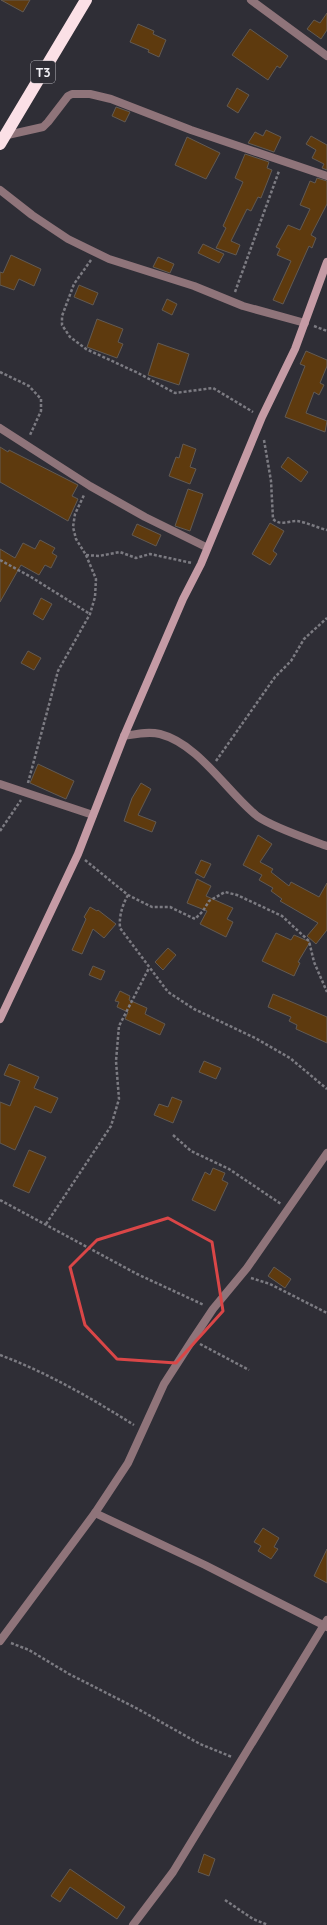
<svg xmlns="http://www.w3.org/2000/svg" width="327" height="1925" font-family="Quicksand,sans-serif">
	<rect width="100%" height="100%" fill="#2f2e36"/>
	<g fill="#5e3a0e" stroke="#625a53">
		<polygon points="1,0 30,0 23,12"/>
		<polygon points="327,13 327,30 321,39 307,29 314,20 320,23"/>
		<polygon points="138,24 154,31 153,34 166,40 159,57 148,52 149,50 130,42"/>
		<polygon points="250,29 288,56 280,68 277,66 268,80 232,55"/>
		<polygon points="237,88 249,95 238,113 227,106"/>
		<polygon points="116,107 130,112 125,122 112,116"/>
		<polygon points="266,130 281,137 274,152 248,143 255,132 263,136"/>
		<polygon points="311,136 327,145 327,170 322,168 324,164 312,158 316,150 306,144"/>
		<polygon points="187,137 220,153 206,179 175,165"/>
		<polygon points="245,154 269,162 267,168 272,170 261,198 258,197 251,211 247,209 231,241 240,245 236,255 216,248 226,228 223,226 243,182 235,178"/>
		<polygon points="317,178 327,181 327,204 311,235 316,238 312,248 309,246 283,304 273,300 291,261 277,255 280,249 276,247 288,225 300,230 310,209 300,205 310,181 315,183"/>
		<polygon points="203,244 224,254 219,263 198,253"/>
		<polygon points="11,255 41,269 34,286 19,279 14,290 0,285 0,272 3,273"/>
		<polygon points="158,257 174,264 170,273 153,267"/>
		<polygon points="79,285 98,293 93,305 74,297"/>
		<polygon points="167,299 177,304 172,315 162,310"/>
		<polygon points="97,319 123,329 118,342 123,344 117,358 87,347"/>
		<polygon points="158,343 189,354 179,385 148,375"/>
		<polygon points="306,351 327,360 327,366 320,383 324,385 319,395 314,392 306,413 327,421 325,432 285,417 305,366 300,364"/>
		<polygon points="183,444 196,449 190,467 196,469 190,484 169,476 176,457 179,458"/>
		<polygon points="0,447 8,452 9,450 78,485 72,496 78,499 68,521 0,482"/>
		<polygon points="288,457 308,472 301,482 281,467"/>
		<polygon points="188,489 203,494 190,531 175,526"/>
		<polygon points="270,523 284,531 273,551 277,554 270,565 252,554"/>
		<polygon points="137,524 161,535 156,546 132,535"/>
		<polygon points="40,540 55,548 52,553 57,556 51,568 45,565 39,575 21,565 0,602 0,549 15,558 23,543 35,549"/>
		<polygon points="41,598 52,604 43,620 33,614"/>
		<polygon points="28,651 41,658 34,670 21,663"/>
		<polygon points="38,764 74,781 66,799 30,783"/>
		<polygon points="141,783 151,789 138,815 156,822 152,832 124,821 132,798"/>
		<polygon points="258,835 272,844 260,862 273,869 271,872 289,886 291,882 319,897 327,883 327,930 316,944 307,936 318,923 280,901 282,899 271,891 273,888 259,880 262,875 243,865"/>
		<polygon points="201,860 211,864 204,878 195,873"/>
		<polygon points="197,879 211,886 206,896 233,908 227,919 233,922 226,937 200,924 207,911 187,903"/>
		<polygon points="90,907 97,911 98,910 116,924 104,938 93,929 82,954 72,950 86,919 84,917"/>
		<polygon points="276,933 291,940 294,935 310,942 298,962 300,963 294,976 262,961"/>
		<polygon points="168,948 176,955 163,970 155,962"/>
		<polygon points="93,966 105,971 101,980 89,975"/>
		<polygon points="120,991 130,996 129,1000 147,1008 145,1014 165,1024 160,1035 125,1019 128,1012 117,1007 119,1002 115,1001"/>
		<polygon points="273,994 327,1017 327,1043 296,1029 297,1025 289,1021 291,1017 268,1007"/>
		<polygon points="204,1061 221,1068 216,1079 199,1072"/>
		<polygon points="9,1064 39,1077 34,1088 58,1098 51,1113 35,1106 15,1150 0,1143 0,1102 10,1106 20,1081 4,1075"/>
		<polygon points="172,1097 182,1101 173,1123 154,1115 159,1104 168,1107"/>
		<polygon points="29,1150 46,1157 29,1193 13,1186"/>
		<polygon points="213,1168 225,1173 222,1180 228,1183 215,1211 192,1200 205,1172 210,1175"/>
		<polygon points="274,1267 291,1279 285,1288 268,1276"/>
		<polygon points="263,1528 279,1538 274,1547 278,1549 271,1559 258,1551 261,1546 254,1542"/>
		<polygon points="327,1549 327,1583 314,1576"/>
		<polygon points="204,1854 215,1859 209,1876 198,1872"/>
		<polygon points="70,1869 125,1907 117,1919 70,1887 60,1902 51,1896"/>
	</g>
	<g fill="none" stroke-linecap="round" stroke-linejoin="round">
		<g stroke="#7c7b82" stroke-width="2.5" stroke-dasharray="3 2" stroke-linecap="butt">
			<polyline points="91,260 74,284 62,316 62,325 70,337 86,349 138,373 175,393 213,388 253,412"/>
			<polyline points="235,292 279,171"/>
			<polyline points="314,326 327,331"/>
			<polyline points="0,372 29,386 41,399 41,411 30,435"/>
			<path d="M264 440 271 481 273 519C280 526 288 521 297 521 306 522 318 528 327 530"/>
			<polyline points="86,555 99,556 120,552 136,558 150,554 192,563"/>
			<polyline points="0,560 31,577 90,614"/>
			<polyline points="216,761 275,677 291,661 304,639 327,618"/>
			<polyline points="28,783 58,671 90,614 95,597 96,579 86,555 76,539 73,527 75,514 84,495"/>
			<polyline points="0,831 21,800"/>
			<polyline points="85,860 128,895 152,907 170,907 195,919 203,911 209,901 225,892 237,895 282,916 309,941 314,962 327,992"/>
			<path d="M128 895C122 906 119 916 120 928L168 992 194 1009 255 1038 290 1058 327 1089"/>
			<polyline points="173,1135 191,1151 229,1169 281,1204"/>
			<polyline points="0,1200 137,1274 204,1305"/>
			<polyline points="46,1224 111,1126 119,1099 116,1061 119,1026 149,968"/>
			<polyline points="251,1278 270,1284 327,1313"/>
			<polyline points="200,1344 249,1370"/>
			<path d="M0 1355C48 1373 91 1398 134 1425"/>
			<polyline points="11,1643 29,1650 69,1674 138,1709 200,1744 232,1757"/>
			<polyline points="225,1900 253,1919 268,1925"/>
		</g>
		<g stroke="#8f747a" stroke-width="8">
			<polyline points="251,0 327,56"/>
			<polyline points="3,136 43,127 48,122 68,96 72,94 90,94 111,99 191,130 327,176"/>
			<polyline points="0,190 32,215 68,239 109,259 194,286 243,306 305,323"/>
			<polyline points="0,428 90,486 145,517 206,547"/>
			<path d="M124 736C136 734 148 731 160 734 199 744 227 792 257 816 272 827 308 839 327 846"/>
			<polyline points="0,784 93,815"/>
			<polyline points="95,1513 205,1565 327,1627"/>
			<polyline points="0,1641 95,1513 128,1463 164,1384 193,1339 213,1309 247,1268 327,1153"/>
			<polyline points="133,1925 173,1872 327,1620"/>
		</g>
		<polyline stroke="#c59ba5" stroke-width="8" points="0,1019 78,854 124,736 183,599 201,564 262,417 295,349 327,262"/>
		<polyline stroke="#fbe0e6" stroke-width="12" points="0,144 86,0"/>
	</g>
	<path fill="none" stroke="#da4647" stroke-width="3" stroke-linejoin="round" d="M168 1218 212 1242 223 1311 176 1363 117 1359 85 1325 70 1267 97 1240Z"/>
	<g text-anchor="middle" stroke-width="3.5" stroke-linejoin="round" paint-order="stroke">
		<rect fill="#2f2e36" stroke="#b9b8be" stroke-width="1" x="31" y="61" width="24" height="22" rx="3"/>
		<g font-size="13" font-weight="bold" fill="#f4f3f8">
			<text x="43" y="77">T3</text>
		</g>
	</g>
</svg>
